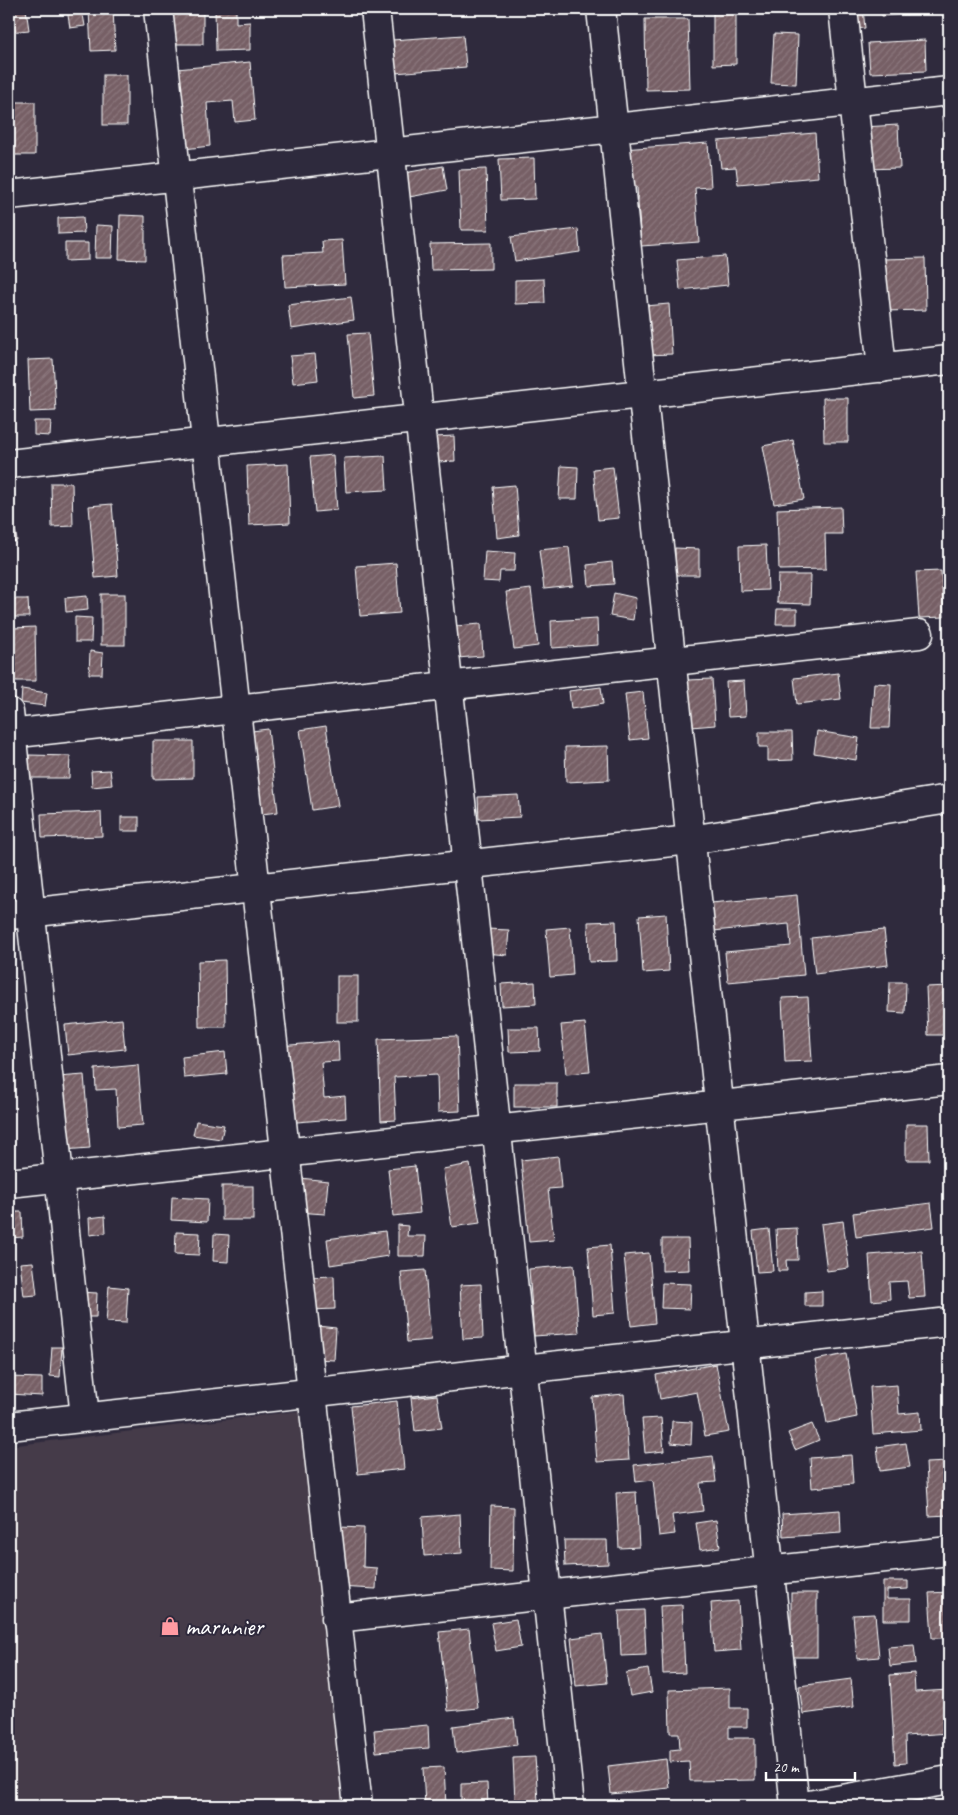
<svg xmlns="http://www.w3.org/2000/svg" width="958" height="1815" font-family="Caveat,sans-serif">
	<defs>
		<pattern id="building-hatch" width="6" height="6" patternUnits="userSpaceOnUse" patternTransform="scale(1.25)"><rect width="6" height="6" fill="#765f65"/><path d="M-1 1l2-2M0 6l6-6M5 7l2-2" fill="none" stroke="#8b777c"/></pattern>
	</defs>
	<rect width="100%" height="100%" fill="#2f2a3d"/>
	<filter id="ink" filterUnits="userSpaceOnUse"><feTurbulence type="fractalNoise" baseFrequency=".02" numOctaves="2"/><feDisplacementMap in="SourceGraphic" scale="10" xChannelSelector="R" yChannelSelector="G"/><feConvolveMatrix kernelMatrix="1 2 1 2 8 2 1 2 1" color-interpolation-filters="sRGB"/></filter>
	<g filter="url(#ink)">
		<polygon fill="#443a49" points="305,1410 353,1806 9,1806 9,1446"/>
		<g fill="url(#building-hatch)" stroke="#fff">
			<polygon points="9,9 26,9 29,30 9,32"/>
			<polygon points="67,9 82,9 85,26 70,28"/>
			<polygon points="89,9 113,9 115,50 91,51"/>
			<rect x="173" y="9" width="30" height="35"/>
			<polygon points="215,9 236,9 236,23 250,22 250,50 216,51"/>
			<polygon points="844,9 863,9 865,28 846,30"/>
			<polygon points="881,9 949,9 949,11 882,16"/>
			<polygon points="713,10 736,10 736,64 713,65"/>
			<polygon points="645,19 688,19 690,89 646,90"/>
			<polygon points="774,34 798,35 796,84 771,83"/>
			<polygon points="463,35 466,67 395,73 392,40"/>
			<polygon points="925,40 926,71 870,73 868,43"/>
			<polygon points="250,62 255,120 235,122 233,101 207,103 210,146 184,149 177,69"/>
			<rect x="103" y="75" width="24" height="50"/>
			<polygon points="9,102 35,102 35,155 11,155 12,121 9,121"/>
			<polygon points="949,115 949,161 945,161 942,116"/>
			<polygon points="898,125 900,168 865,169 863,127"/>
			<polygon points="815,133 818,177 738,184 736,167 721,168 718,141"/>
			<polygon points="708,143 711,187 695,188 699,242 641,246 637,187 624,188 622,149"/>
			<polygon points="534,158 535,199 501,200 499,159"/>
			<polygon points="443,166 447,190 404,198 399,174"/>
			<polygon points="486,169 488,230 461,230 459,170"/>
			<polygon points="120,215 145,216 145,260 119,259"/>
			<polygon points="83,217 84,233 58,234 58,218"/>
			<polygon points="96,225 113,226 112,258 95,258"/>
			<polygon points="578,229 580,252 515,261 511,237"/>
			<polygon points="342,240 345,284 285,287 283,255 323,253 322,241"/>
			<polygon points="65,243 88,243 88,260 65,261"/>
			<polygon points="491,243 491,269 431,270 430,244"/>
			<polygon points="725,256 728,285 680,290 677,260"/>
			<polygon points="925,258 926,310 884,311 883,259"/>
			<polygon points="544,279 545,303 515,304 515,280"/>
			<polygon points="351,297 354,320 291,329 288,305"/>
			<polygon points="669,304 672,354 647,355 645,306"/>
			<polygon points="368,333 374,396 354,398 348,334"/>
			<polygon points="315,354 318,380 293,383 290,356"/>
			<polygon points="53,359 56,411 30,412 28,360"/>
			<polygon points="823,398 848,398 848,442 824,442"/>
			<polygon points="34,421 51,421 50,436 34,435"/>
			<polygon points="454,436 455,461 437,462 435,437"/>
			<polygon points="793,440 804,499 774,504 763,446"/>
			<polygon points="333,455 337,510 315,512 310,457"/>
			<polygon points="385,456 387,490 346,492 344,458"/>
			<polygon points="288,464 290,523 249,525 247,466"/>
			<polygon points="561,466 578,467 577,499 559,499"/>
			<polygon points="613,467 619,518 598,520 593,469"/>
			<polygon points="51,483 72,483 73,526 52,527"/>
			<polygon points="515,485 519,535 497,538 493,487"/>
			<polygon points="112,504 118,576 95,578 89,506"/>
			<polygon points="841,507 842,534 825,534 826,569 779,570 777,509"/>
			<polygon points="15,528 17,541 9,543 9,529"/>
			<polygon points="766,545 768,590 740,591 739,546"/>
			<polygon points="569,547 573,586 544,589 539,550"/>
			<polygon points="675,548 699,549 699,575 675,575"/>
			<polygon points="485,551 515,553 514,571 500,571 499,582 483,581"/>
			<polygon points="612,562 614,584 589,586 587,565"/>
			<polygon points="396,563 400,613 360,616 356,566"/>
			<polygon points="941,571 944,617 919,618 916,572"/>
			<polygon points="778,575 811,575 810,604 777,603"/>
			<polygon points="531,589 538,646 514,649 506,592"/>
			<polygon points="614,593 636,598 633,620 610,616"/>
			<rect x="101" y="594" width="24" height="51"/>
			<polygon points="87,596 88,610 66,612 65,598"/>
			<polygon points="10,599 28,599 29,617 10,617"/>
			<polygon points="777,609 797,609 797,624 776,624"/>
			<polygon points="75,617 92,618 91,642 75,642"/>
			<polygon points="597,618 598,645 552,648 551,621"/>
			<polygon points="481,624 483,656 457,658 455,626"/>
			<polygon points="35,627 36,681 14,681 13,628"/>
			<polygon points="90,651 103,653 102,674 89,674"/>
			<polygon points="838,673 841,699 797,704 794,678"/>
			<polygon points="712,679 715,725 691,727 688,680"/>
			<polygon points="744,681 746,716 728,717 726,682"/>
			<polygon points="874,683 891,684 889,728 871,728"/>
			<polygon points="601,687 603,704 571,709 569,691"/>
			<polygon points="22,689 47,693 45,706 21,703"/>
			<polygon points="643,692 648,738 630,740 625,694"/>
			<polygon points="326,726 338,806 312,810 300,730"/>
			<polygon points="268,729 278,812 254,815 244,732"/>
			<polygon points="817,731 859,738 856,760 814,753"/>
			<polygon points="759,732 792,732 793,760 768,761 768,747 759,747"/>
			<polygon points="153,741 193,741 193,778 153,779"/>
			<polygon points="608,746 609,780 566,782 565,747"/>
			<polygon points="29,755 70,756 69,778 29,778"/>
			<polygon points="110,770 112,785 92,787 91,771"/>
			<polygon points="518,795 520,817 479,819 478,797"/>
			<polygon points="101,812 102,836 42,838 41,814"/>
			<rect x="121" y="817" width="18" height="14"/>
			<polygon points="797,895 804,975 728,982 725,952 791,946 789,924 713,931 711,903"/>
			<polygon points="666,914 669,971 643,973 639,916"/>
			<polygon points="616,921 617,961 589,962 588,922"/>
			<polygon points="570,927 573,975 550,977 546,929"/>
			<polygon points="486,929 509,930 507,955 485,953"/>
			<polygon points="884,930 888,965 815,974 811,938"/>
			<polygon points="225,960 226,1027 199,1027 198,961"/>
			<rect x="337" y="976" width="21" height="46"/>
			<polygon points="535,982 536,1004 502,1006 501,984"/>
			<polygon points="890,982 906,982 905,1013 889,1012"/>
			<polygon points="949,986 949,1035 928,1035 926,987"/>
			<polygon points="808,997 812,1061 785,1062 782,998"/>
			<polygon points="122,1019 125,1049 68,1055 65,1025"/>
			<polygon points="585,1023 590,1072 566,1074 561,1025"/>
			<polygon points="508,1028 539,1028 540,1051 509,1052"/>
			<polygon points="457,1036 460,1111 438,1112 437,1075 394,1077 396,1120 381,1121 378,1039"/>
			<polygon points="338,1041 339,1061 321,1062 324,1098 345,1096 346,1118 285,1123 279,1046"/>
			<polygon points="225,1052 227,1074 184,1078 182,1057"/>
			<polygon points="138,1065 143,1125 118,1127 116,1089 96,1090 95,1069"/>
			<polygon points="84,1075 90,1148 63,1150 58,1077"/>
			<rect x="514" y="1083" width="43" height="24"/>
			<polygon points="196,1121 224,1125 221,1139 193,1135"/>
			<polygon points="906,1124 928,1124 929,1160 906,1160"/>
			<polygon points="558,1156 561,1188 548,1189 554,1240 529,1242 521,1160"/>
			<polygon points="470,1164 480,1223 452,1227 443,1169"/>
			<polygon points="415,1166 420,1213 393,1216 388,1169"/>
			<polygon points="300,1178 328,1181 325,1214 297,1212"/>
			<rect x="222" y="1186" width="31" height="34"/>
			<polygon points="172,1197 208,1199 207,1222 171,1220"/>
			<polygon points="931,1203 934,1227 856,1237 853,1213"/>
			<polygon points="9,1212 22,1212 23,1237 10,1238"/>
			<polygon points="105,1216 106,1233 90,1235 89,1218"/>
			<polygon points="843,1221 849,1268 827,1271 821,1224"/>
			<polygon points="398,1225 408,1226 407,1236 426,1236 425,1256 398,1256"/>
			<polygon points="797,1228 798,1260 786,1260 787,1271 778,1271 776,1229"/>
			<polygon points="769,1229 773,1271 757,1272 753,1231"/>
			<polygon points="385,1231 388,1256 330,1265 327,1239"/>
			<polygon points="176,1232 200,1233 199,1255 175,1254"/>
			<polygon points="214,1234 229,1235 228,1262 213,1261"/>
			<polygon points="662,1239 688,1239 689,1270 662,1271"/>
			<polygon points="610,1245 615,1313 593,1315 588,1247"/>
			<polygon points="922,1251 925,1297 909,1298 907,1281 889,1282 890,1299 872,1301 869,1255"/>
			<polygon points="649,1253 655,1323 631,1326 624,1255"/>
			<polygon points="33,1262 37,1295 24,1296 20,1263"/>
			<polygon points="574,1265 579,1333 534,1336 529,1269"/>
			<polygon points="425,1270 431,1340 407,1342 401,1272"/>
			<polygon points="334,1276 335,1309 310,1310 308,1277"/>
			<polygon points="662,1283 691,1284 690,1309 661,1308"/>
			<polygon points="481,1284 483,1338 463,1339 460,1285"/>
			<polygon points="109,1286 128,1288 126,1323 106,1322"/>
			<polygon points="822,1291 822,1306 805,1306 805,1292"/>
			<polygon points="80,1292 97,1293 96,1317 79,1317"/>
			<polygon points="9,1309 13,1309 14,1331 9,1331"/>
			<polygon points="317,1326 336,1328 334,1360 314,1359"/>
			<polygon points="52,1347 62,1347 60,1377 50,1376"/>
			<polygon points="846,1354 857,1417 827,1423 815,1360"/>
			<polygon points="716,1364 729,1432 705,1436 697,1392 660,1399 656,1375"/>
			<polygon points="9,1377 42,1378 42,1396 9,1394"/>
			<polygon points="897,1385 899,1414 920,1412 921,1430 873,1434 870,1387"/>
			<polygon points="624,1394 629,1460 597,1462 592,1397"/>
			<polygon points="437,1395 442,1428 415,1431 411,1398"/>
			<polygon points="397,1401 404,1469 358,1474 351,1406"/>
			<polygon points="661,1418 664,1451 645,1453 642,1419"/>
			<polygon points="672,1421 692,1422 691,1445 671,1443"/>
			<polygon points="812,1424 819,1440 795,1450 788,1433"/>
			<polygon points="906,1443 910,1467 880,1471 877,1447"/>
			<polygon points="851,1455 853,1484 812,1488 810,1458"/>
			<polygon points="713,1456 716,1482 700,1483 703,1511 672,1515 675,1534 659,1536 653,1480 636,1482 634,1465"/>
			<polygon points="949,1462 949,1515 929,1516 926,1463"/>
			<polygon points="636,1492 639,1547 619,1548 616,1493"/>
			<polygon points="491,1506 514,1507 513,1571 490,1570"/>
			<polygon points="840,1510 841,1533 783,1537 782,1514"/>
			<polygon points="460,1514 462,1553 424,1556 422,1517"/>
			<polygon points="716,1520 720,1547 700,1550 696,1523"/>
			<polygon points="339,1527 364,1528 363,1567 377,1568 376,1589 337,1587"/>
			<polygon points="564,1540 607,1540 608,1564 565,1566"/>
			<polygon points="883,1581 908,1581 908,1589 887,1590 887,1599 911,1599 911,1620 883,1620"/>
			<polygon points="949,1592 949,1656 946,1656 945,1638 932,1638 929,1593"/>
			<rect x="791" y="1593" width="26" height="64"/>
			<polygon points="738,1601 741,1650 714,1652 711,1603"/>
			<polygon points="682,1605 685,1673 663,1674 660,1606"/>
			<polygon points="644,1610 646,1655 621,1656 619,1611"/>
			<polygon points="875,1614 879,1657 857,1659 853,1615"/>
			<polygon points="516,1619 521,1647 496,1651 491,1623"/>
			<polygon points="469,1629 478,1708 448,1711 439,1632"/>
			<polygon points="602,1634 607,1683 576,1686 571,1638"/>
			<polygon points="914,1645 916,1663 890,1666 888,1647"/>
			<polygon points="648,1669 652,1692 630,1696 626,1673"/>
			<polygon points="914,1673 915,1692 949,1690 949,1733 905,1736 906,1763 895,1764 890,1675"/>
			<polygon points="851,1679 854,1707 803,1714 799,1686"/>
			<polygon points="730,1688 730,1708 747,1708 747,1727 729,1727 729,1738 755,1738 755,1780 690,1781 689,1761 670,1762 670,1750 680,1749 679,1733 670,1733 669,1690"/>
			<polygon points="514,1718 517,1745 456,1753 453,1726"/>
			<polygon points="428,1725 429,1748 376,1752 374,1730"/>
			<polygon points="535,1757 538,1801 515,1802 513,1758"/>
			<polygon points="666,1759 669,1788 611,1794 608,1766"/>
			<polygon points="444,1767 446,1806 425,1806 423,1768"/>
			<polygon points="487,1783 488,1806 461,1806 461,1784"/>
		</g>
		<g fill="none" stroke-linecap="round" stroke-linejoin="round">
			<g stroke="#fff" stroke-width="31">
				<g id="street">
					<polyline points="158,9 358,1806"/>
					<polyline points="375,9 570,1806"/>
					<polyline points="601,9 795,1806"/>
					<polyline points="843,9 882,368"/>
					<polyline points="9,195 949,91"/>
					<polyline points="9,464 949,360"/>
					<polyline points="9,712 85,1417"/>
					<polyline points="9,734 919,634"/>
					<polyline points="9,915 690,840 949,799"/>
					<polyline points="9,1183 949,1080"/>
					<polyline points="9,1426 949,1322"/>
					<polyline points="336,1618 949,1551"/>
					<polyline points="803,1806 949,1780"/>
				</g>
			</g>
			<use href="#street" stroke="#2f2a3d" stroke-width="28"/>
		</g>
	</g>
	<defs>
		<g id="shop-bare" transform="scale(1.5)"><path d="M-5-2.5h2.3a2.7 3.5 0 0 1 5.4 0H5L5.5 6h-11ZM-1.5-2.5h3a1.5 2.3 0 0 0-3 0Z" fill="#ff9aa2" stroke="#2f2a3d" stroke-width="2.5" paint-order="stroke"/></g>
	</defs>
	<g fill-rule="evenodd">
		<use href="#shop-bare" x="170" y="1626"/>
	</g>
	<g text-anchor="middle" stroke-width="4" stroke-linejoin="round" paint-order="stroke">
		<g font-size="25" fill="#fff" stroke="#2f2a3d" text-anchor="start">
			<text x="185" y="1635">marnnier</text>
		</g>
	</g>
	<rect width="958" height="1815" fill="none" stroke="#2f2a3d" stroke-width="30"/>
	<rect x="15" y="15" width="928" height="1785" fill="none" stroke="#fff" stroke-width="2" filter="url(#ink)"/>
	<path d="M766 1772v8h89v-8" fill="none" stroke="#ffffff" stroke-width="2.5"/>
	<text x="773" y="1772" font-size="15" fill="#ffffff" stroke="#2f2a3d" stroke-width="4" paint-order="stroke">20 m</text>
</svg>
